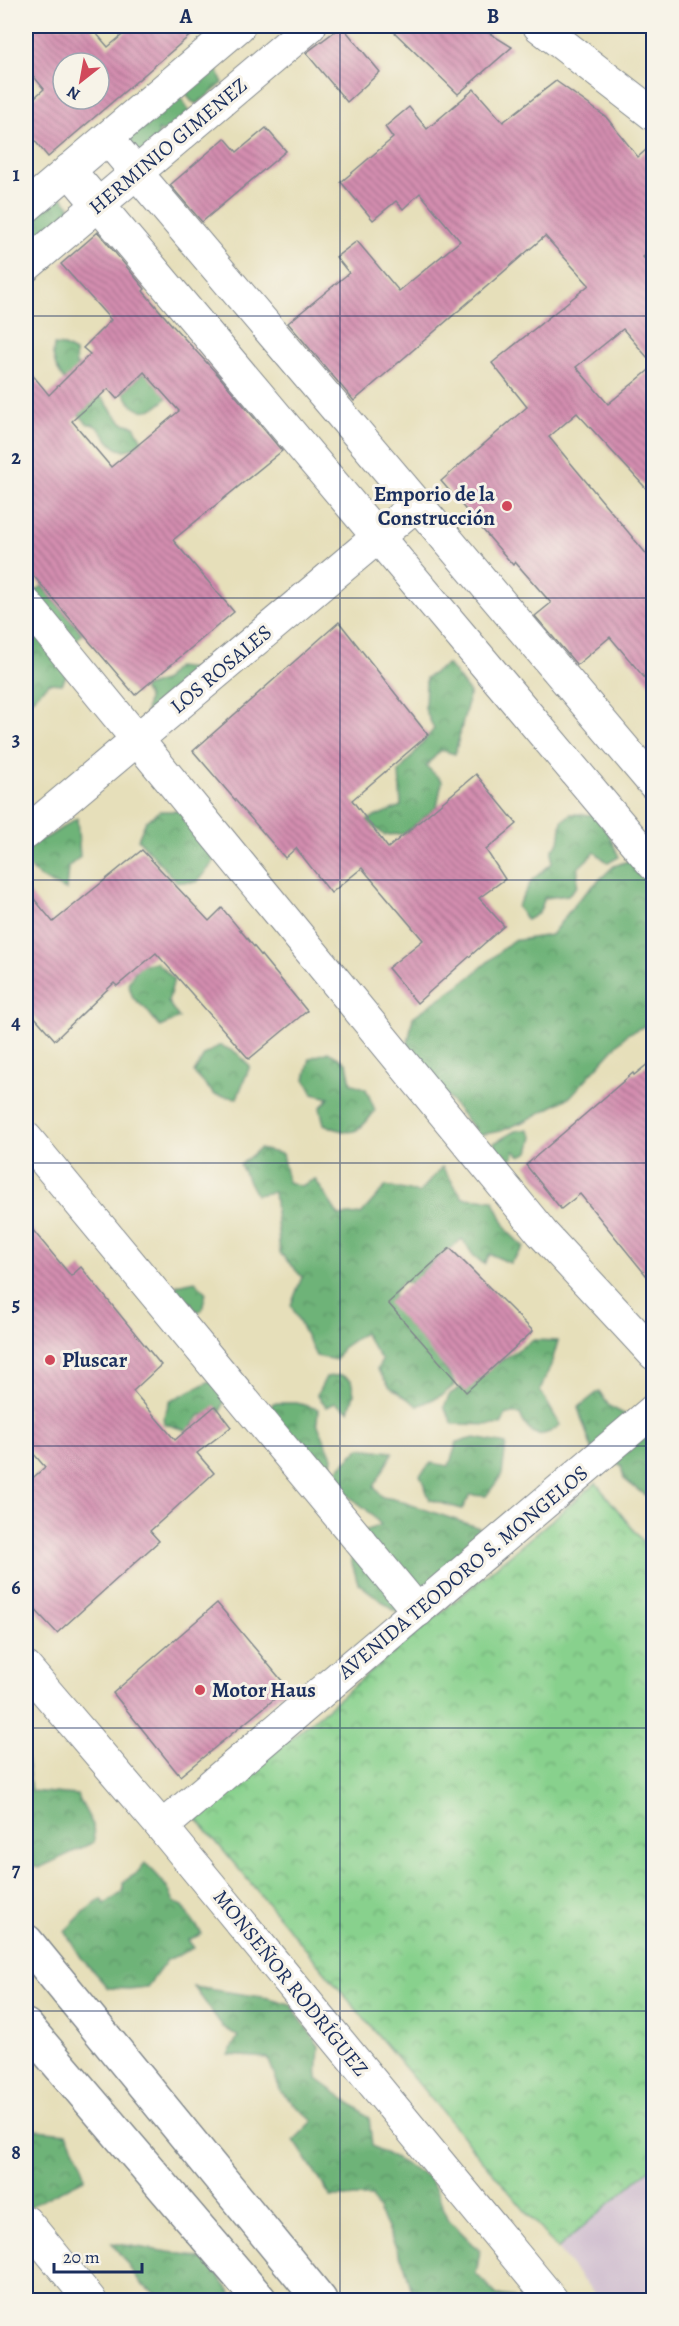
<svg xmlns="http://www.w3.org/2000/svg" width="679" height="2326" font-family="Alegreya,serif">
	<defs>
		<pattern id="forest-crowns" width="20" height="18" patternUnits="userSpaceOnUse" patternTransform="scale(1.5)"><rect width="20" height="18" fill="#6eb378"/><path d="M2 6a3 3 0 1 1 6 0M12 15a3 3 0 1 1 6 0" fill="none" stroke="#5a9266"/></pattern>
		<pattern id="park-crowns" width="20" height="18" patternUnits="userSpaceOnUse" patternTransform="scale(1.5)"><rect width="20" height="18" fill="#88d18d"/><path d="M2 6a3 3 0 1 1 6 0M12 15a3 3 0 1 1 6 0" fill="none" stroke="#6eaa76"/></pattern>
		<pattern id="building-back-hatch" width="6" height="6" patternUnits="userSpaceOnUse" patternTransform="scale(1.5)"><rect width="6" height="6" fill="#d38daf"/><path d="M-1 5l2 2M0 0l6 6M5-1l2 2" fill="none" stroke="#aa7492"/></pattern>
	</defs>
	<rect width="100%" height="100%" fill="#f7f3e8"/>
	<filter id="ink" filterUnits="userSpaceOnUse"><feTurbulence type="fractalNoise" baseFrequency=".0167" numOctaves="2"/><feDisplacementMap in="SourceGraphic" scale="12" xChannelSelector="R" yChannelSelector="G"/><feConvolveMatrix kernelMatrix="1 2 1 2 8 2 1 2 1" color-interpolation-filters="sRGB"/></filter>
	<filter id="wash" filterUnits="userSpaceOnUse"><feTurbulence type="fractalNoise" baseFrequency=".008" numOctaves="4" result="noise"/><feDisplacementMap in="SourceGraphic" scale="24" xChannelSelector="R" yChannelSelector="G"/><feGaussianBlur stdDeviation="1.35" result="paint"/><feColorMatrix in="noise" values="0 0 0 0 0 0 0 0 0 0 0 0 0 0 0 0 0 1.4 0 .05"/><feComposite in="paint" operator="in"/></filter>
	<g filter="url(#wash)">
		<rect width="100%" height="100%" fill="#e6dfba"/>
		<polygon fill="#cfbdcf" points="653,2166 653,2300 599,2300 557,2249"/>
		<g fill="url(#forest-crowns)" stroke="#44716b" stroke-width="1.5">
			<polygon points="212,67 218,72 223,83 197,104 191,101 184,90"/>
			<polygon points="178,96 183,100 189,112 163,132 158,130 159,135 140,156 121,129"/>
			<polygon points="60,196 69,205 70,212 44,232 41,231 41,240 26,254 26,215"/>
			<path d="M54 345 64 346 75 352 76 366 79 365 94 393 103 398 113 413 123 423 134 426 143 442C108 468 107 422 88 424L66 402 64 380 56 367 53 355Z"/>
			<path d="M144 372 169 395C154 414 135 418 124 392Z"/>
			<path d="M42 586 82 633C69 646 72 668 62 684L49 683 30 701 26 700V635L31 637C26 618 24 598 42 586Z"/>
			<polygon points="448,664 470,693 455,754 441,750 426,766 442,781 437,807 404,834 384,835 367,820 401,806 399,772 434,729 425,709 426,678"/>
			<polygon points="176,667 193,669 194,680 146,713 148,698 143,688 165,680"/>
			<polygon points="160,811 179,811 211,840 213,863 197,882 177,882 138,839 146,821"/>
			<polygon points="571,814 600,815 619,857 608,863 595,852 578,868 577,886 568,895 545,898 539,913 527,920 517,907 532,880 552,863 552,850 559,842 562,821"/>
			<path d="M77 818 80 857 68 867 66 890C45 881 21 872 26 844L48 837Z"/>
			<polygon points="653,852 653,1017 651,1023 627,1034 570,1097 527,1120 501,1131 479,1135 407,1048 413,1017 469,978 512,941 551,935 578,900 614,866"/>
			<polygon points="156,962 174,979 168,1002 179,1018 160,1027 146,1009 133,998 128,983 139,965"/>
			<polygon points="220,1045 237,1053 250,1066 237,1098 215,1095 194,1073 204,1055"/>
			<path d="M328 1052 347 1063 351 1083 366 1089 375 1110C358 1136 351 1136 324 1124L320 1108 329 1098 313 1094 305 1079 310 1058Z"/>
			<polygon points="528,1129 533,1137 529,1152 521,1156 514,1151 513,1157 504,1162 496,1151 494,1143 515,1131"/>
			<polygon points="259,1149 282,1154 288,1182 301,1186 315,1179 339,1216 361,1214 386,1186 419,1193 442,1167 463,1198 493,1200 509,1233 524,1247 510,1263 490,1254 484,1264 473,1255 462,1239 422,1271 418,1283 402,1282 393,1294 456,1384 442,1395 418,1406 390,1387 377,1369 382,1361 364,1333 342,1348 336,1360 316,1356 291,1305 302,1277 280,1253 274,1192 256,1195 240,1165"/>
			<polygon points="195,1281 206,1293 202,1310 188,1314 173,1306 177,1285"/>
			<path d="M533 1340 558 1341 551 1365 540 1390 560 1425C541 1441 528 1436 520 1414H506L501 1425 453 1424 444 1407 450 1394Z"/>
			<polygon points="341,1375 351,1380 354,1394 349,1411 335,1403 327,1407 317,1395 326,1377"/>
			<polygon points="216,1378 226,1393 220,1414 200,1415 188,1431 165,1424 164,1416 170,1401"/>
			<polygon points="599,1391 609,1406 626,1415 639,1435 653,1434 653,1499 642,1493 624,1479 621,1465 593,1452 578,1408"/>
			<polygon points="273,1403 297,1403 318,1409 317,1423 332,1457 330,1472 317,1476 261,1432"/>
			<polygon points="475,1438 506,1444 502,1475 486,1496 470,1495 462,1509 430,1500 420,1475 431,1463 449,1466 457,1442"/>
			<polygon points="360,1448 393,1452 374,1487 382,1497 394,1499 480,1528 490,1555 399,1614 358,1583 351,1560 364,1531 381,1525 366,1509 342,1491 337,1470"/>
			<polygon points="27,1760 31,1791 77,1795 93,1825 94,1842 39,1868 26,1863 26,1761"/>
			<path d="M145 1863C158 1875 168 1886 174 1902L183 1906 202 1934 188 1940 194 1948 167 1960 147 1987 129 1989 108 1988 82 1959 65 1931 86 1910 102 1899 105 1904 123 1892V1882L136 1874Z"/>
			<polygon points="194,1987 269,1998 290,2004 319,2046 317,2079 369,2117 372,2146 430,2178 449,2220 480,2251 476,2274 497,2295 512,2297 515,2300 414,2300 405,2266 372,2197 331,2197 294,2140 313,2121 281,2092 268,2058 228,2055 238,2036 223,2027"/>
			<polygon points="26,2129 67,2133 82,2163 84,2179 29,2207 26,2205"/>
			<polygon points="112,2243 188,2255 208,2262 236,2300 154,2300 157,2294 142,2285"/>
		</g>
		<polygon fill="url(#park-crowns)" stroke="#528076" stroke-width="1.5" points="596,1483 653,1554 653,2166 557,2249 196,1818"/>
		<g id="blocks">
			<g fill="url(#building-back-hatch)" fill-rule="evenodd">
				<path d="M26 26H90L108 47 133 26H201L48 157 26 130V105L44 89 26 67ZM63 63H99V99H63Z"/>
				<polygon points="342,26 380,72 347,102 306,53"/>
				<polygon points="388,26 478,26 512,47 458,94"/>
				<polygon points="556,81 606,117 638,157 654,143 654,248 643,257 654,269 654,365 623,329 576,367 608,404 654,366 654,497 577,413 549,437 654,563 654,689 610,637 577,665 535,616 551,603 515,562 513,565 441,481 527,407 492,363 589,285 545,236 354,401 288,323 349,273 336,257 357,241 399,291 460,241 420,193 403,209 396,201 373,220 341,182 393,138 385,127 409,107 427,129 474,89 503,122"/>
				<polygon points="266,128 286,151 202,222 170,185 225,138 237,152"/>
				<path d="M98 232 145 289 143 291 172 325 219 376 282 451 173 540 234 612 135 695 26 567V367L49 395 90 354 83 348 111 320 61 264ZM144 372 179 411 111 467 72 421 108 389 117 399Z"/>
				<polygon points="339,622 428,735 352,800 388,848 476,774 517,824 486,850 505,879 479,898 504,926 417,1003 388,968 423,940 362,868 331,893 296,848 285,858 193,751"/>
				<polygon points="142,850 209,921 222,908 307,1011 249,1059 156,953 117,986 114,983 55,1040 26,1007 26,889 53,922"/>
				<polygon points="654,1059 654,1285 580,1194 561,1209 526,1165 633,1073 634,1075"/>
				<polygon points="26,1222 71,1276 81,1267 161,1365 133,1391 175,1440 215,1406 231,1427 197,1453 214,1473 150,1531 159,1541 57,1633 26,1600 26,1484 45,1467 26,1445"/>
				<polygon points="450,1248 533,1331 466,1392 388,1303"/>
				<polygon points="217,1603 288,1688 180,1776 113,1693"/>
			</g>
		</g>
	</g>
	<g filter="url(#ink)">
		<use href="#blocks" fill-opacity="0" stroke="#80878c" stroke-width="1.5"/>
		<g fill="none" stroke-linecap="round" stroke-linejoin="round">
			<g stroke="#80878c" stroke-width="34">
				<g id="minor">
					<polyline points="539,26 654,115"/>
					<polyline points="107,138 654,784"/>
					<polyline points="69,170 654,865"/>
					<polyline points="26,207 239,26"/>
					<polyline points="26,266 310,26"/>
					<polyline points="26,604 542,1233 654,1354"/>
					<polyline points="26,833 417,504"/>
					<polyline points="26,1138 418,1611"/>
					<polyline points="26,1668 162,1827 552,2300"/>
					<polyline points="162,1827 654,1410"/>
					<polyline points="26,2222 90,2300"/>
				</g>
			</g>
			<g stroke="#80878c" stroke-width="36">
				<g id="highway">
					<polyline points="26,1941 320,2300"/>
					<polyline points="26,2026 260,2300"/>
				</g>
			</g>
			<use href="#minor" stroke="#fff" stroke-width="32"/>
			<use href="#highway" stroke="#fff" stroke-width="33"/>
		</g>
	</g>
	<path fill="none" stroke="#1b2f5e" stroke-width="1.5" stroke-opacity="0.55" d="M340 26V2300M26 316H654M26 598H654M26 880H654M26 1163H654M26 1446H654M26 1728H654M26 2011H654"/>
	<g fill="#d1495b" stroke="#f7f3e8" stroke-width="2">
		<circle cx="507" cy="506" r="6"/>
		<circle cx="50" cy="1360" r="6"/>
		<circle cx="200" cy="1690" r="6"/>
	</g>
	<g text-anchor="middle" stroke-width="6" stroke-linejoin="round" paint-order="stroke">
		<g font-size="21" fill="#1b2f5e" stroke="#f7f3e8">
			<text transform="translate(168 146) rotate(-40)" y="7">HERMINIO GIMENEZ</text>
			<text transform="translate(221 669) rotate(-40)" y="7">LOS ROSALES</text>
			<text transform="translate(463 1572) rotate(-40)" y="7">AVENIDA TEODORO S. MONGELOS</text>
			<text transform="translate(291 1983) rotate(51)" y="7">MONSEÑOR RODRÍGUEZ</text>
		</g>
		<g font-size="21" font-weight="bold" fill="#1b2f5e" stroke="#f7f3e8" text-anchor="start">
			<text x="495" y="501" text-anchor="end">Emporio de la<tspan x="495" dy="24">Construcción</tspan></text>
			<text x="62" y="1367">Pluscar</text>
			<text x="212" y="1697">Motor Haus</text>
		</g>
	</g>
	<rect width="679" height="2326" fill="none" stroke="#f7f3e8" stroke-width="66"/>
	<g transform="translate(81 81) rotate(211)"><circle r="28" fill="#f7f3e8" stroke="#9fa5b1" stroke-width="1.5"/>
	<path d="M0-4.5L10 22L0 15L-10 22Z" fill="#d1495b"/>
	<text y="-9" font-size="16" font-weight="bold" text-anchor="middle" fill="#1b2f5e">N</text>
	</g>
	<path d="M54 2263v9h88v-9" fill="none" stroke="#1b2f5e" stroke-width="3"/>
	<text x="63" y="2263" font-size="18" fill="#1b2f5e" stroke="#f7f3e8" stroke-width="4.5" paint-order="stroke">20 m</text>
	<rect x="33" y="33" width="613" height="2260" fill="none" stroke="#1b2f5e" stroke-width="2"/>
	<g font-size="20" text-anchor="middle" font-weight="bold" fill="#1b2f5e">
		<text x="186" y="23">A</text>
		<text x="493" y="23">B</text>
		<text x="16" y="181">1</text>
		<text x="16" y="464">2</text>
		<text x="16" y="746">3</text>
		<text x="16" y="1029">4</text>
		<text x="16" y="1311">5</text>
		<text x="16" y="1594">6</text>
		<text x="16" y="1876">7</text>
		<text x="16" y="2159">8</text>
	</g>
</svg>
